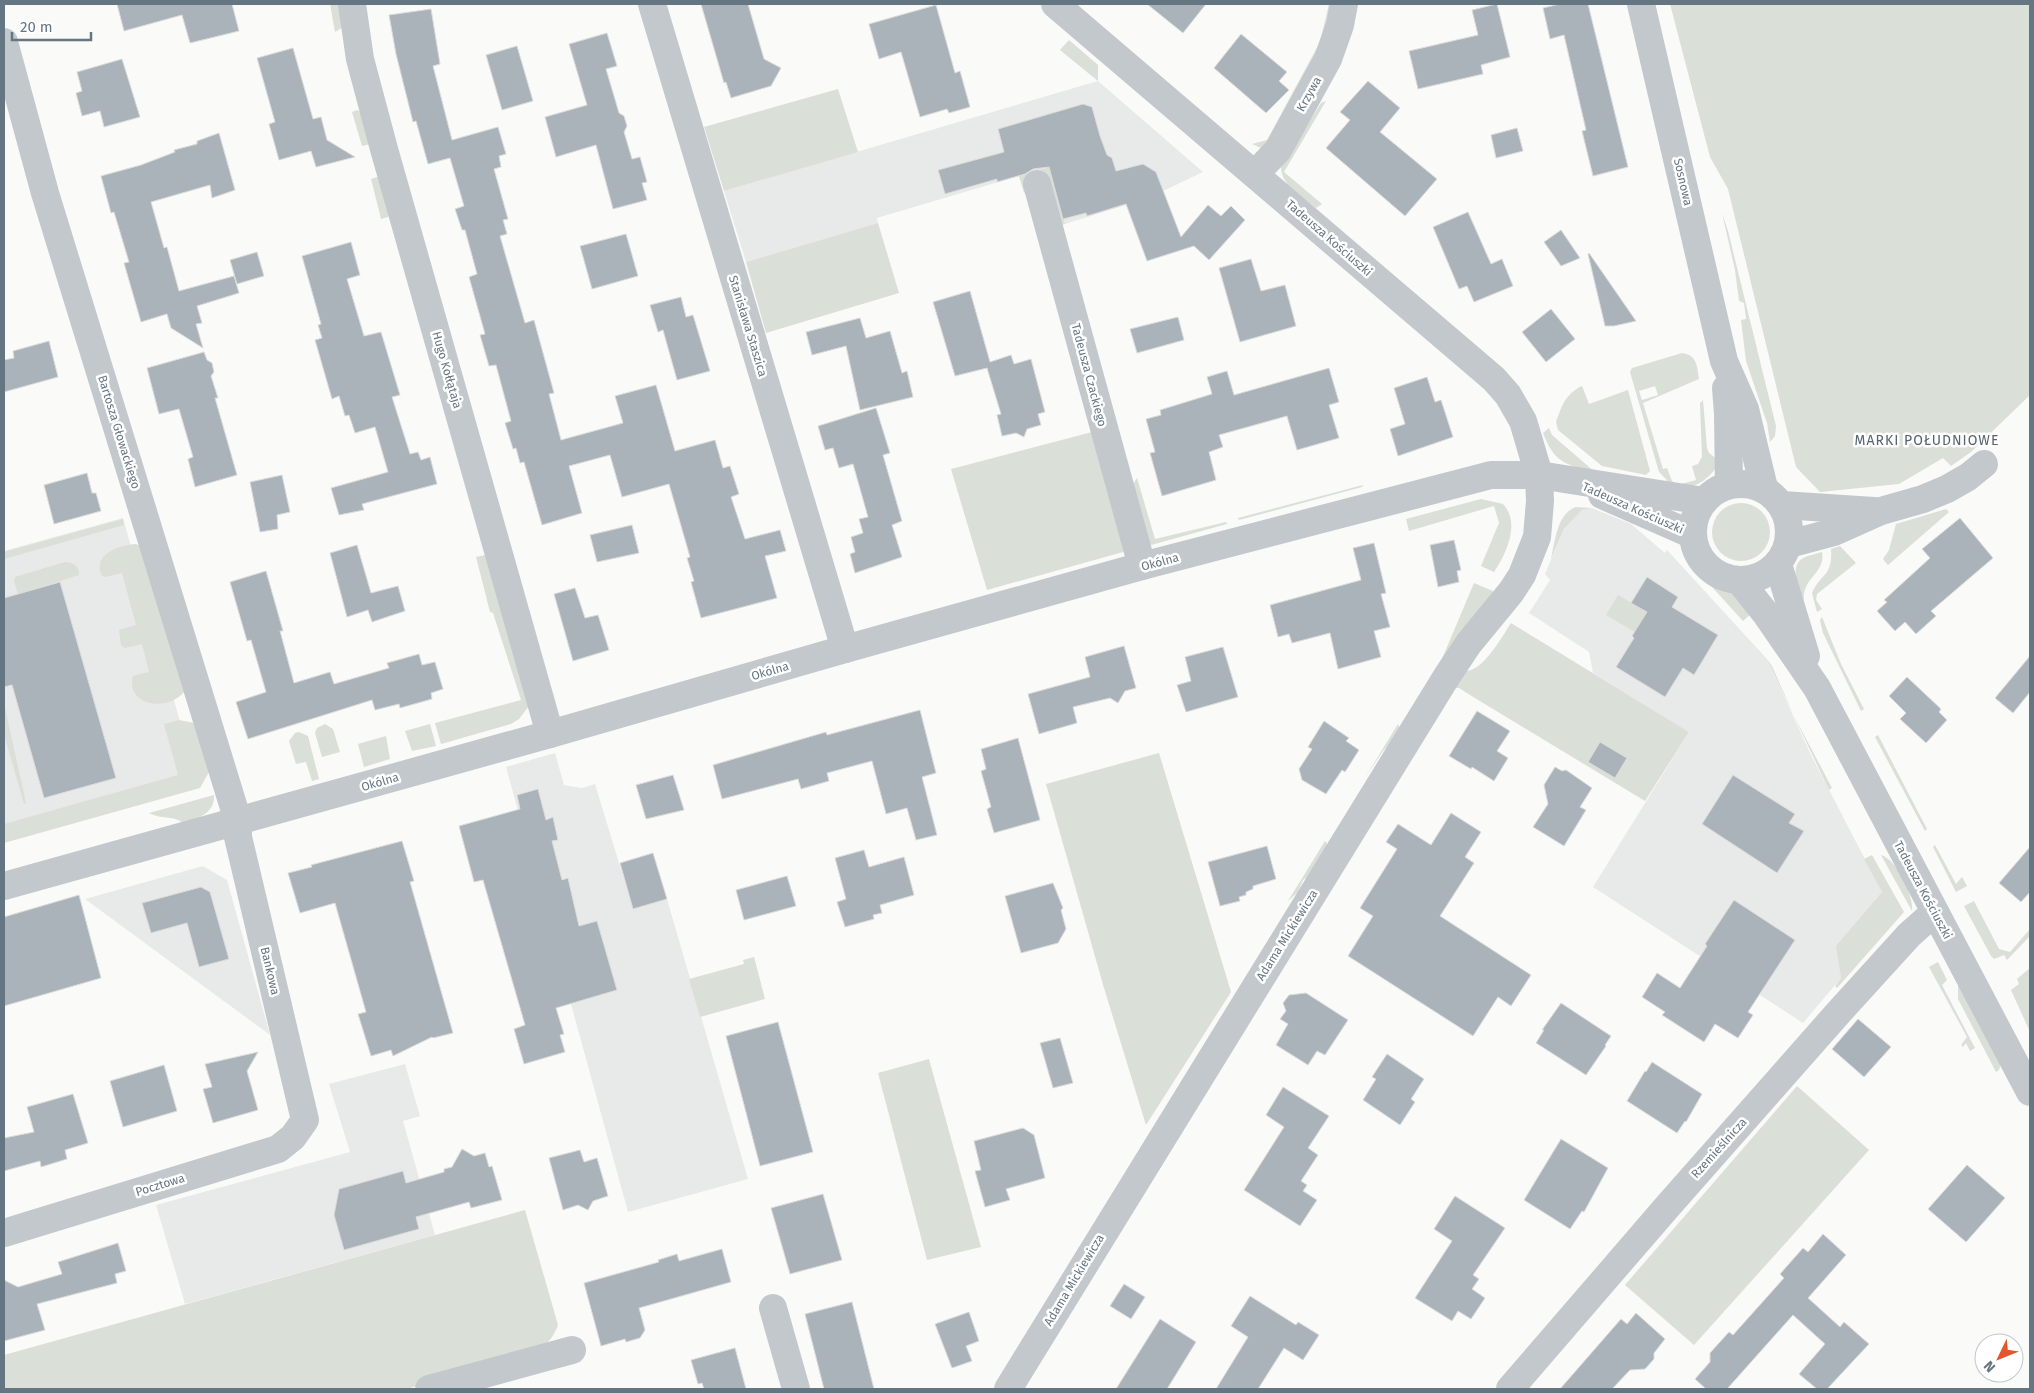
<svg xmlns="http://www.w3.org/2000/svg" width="2034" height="1393" font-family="'Fira Sans',sans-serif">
	<rect width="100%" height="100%" fill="#fafaf8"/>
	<g fill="#e8e9e9">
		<polygon points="1098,81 1203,172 1163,191 1126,205 1065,224 1049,167 877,218 878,223 746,262 724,191"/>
		<polygon points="1592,508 1631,524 1665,553 1667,550 1767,659 1811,755 1882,892 1837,946 1841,978 1803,1023 1593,887 1689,732 1593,673 1589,652 1529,613 1550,580 1545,574 1564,529 1582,510"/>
		<polygon points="123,518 198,786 4,840 4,551"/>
		<polygon points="555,753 564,785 582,788 595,784 633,909 667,899 748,1179 628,1212 506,767"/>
		<polygon points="203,866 227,880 270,1035 85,899"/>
		<polygon points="405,1064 420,1116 403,1121 435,1235 185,1304 156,1205 350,1152 329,1084"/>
	</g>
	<g fill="#dadfd7" fill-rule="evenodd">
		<polygon points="330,4 339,4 343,27 335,32"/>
		<polygon points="1329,4 1331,4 1330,30 1263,149 1252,144 1267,140 1320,42"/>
		<polygon points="1670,4 2030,4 2030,395 1971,452 1951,466 1943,458 1899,484 1820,492 1796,467 1728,189 1710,157"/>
		<polygon points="1069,40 1098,65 1098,81 1060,50"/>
		<polygon points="838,89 858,152 724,191 704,127"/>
		<path d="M1326 101 1284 172 1322 204 1316 208C1303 197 1281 186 1281 167L1321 103Z"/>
		<polygon points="357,110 363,113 371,144 362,146 352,112"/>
		<polygon points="1049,167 1065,224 1058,226 1027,191 1024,193 1019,176"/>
		<polygon points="377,177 382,180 390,211 388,217 381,219 371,179"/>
		<polygon points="1722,213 1728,231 1776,426 1775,436 1770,442 1767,423 1746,361 1741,320 1746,319 1744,303 1739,301 1735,270"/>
		<polygon points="878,223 899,293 766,333 746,262"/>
		<path d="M1682 353C1697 355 1697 366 1699 379L1643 403 1663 469 1667 468 1672 481 1677 485 1696 480 1692 466 1698 464 1702 457 1700 403 1703 400 1707 448 1709 453 1718 460 1717 467C1701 486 1693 489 1669 486L1666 479 1659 472 1630 372 1632 368ZM1655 386 1658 395 1642 400 1639 391Z"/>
		<path d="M1582 386 1589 404 1628 390 1650 471 1646 475 1602 466 1558 430 1556 422C1562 406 1565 394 1582 386Z"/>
		<path d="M1549 428 1552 435 1596 473C1566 464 1555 464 1543 433Z"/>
		<polygon points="1092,432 1124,549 1123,552 987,590 951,469"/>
		<polygon points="1137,478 1155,539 1226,522 1227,524 1151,545 1146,538 1131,487"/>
		<polygon points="1363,485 1362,487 1239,520 1238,518"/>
		<path d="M1481 499 1503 504C1521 523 1506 554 1494 572L1481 566 1499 523 1494 506 1409 531 1406 519Z"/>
		<circle cx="1741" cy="532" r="29"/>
		<path d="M1576 507 1592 508 1582 510 1564 529 1551 559C1555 542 1557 513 1576 507Z"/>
		<polygon points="1946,509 1949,512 1888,565 1883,559 1889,550 1896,524"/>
		<polygon points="123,519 124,525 4,559 4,552"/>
		<path d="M136 544 140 546 184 692C168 712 125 706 133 676L149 672 142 644 125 648 121 645 119 630 136 625 122 573 105 577 102 576C92 554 119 545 136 544Z"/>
		<path d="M1840 546 1856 563 1817 594 1816 600 1822 609 1817 612 1812 593C1821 573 1833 576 1831 549Z"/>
		<path d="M1822 552C1826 574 1801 577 1804 602 1800 590 1788 567 1803 558 1809 555 1816 554 1822 552Z"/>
		<polygon points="485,555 529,706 519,719 511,724 441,744 435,723 521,700 493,613 490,612 476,557"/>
		<path d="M65 562C74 562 79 567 79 575L18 594 14 581 15 577Z"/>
		<polygon points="1703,577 1714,584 1734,592 1754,611 1743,621"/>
		<polygon points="1474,583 1493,591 1492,599 1453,643 1443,665 1401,731 1383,751 1365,778 1398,724 1400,730 1439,666"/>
		<polygon points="1618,595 1647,612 1635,632 1606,615"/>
		<polygon points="1822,617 1841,664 1864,709 1861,711 1823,633 1820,620"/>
		<path d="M1511 623 1689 732 1645 801 1470 695 1459 688H1453L1466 671C1483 671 1502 637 1511 623Z"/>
		<polygon points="1767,659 1772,666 1794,716 1832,788 1829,790"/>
		<polygon points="4,703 26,803 24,804 4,734"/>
		<polygon points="179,720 194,723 210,770 200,788 4,843 4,824 178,775 164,724"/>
		<polygon points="325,724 333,729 340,752 322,757 315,733 317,728"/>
		<polygon points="430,724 436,746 412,751 405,731"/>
		<polygon points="299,732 308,736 319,779 312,781 306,762 296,764 289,741 295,733"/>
		<polygon points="1878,735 1927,829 1925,831 1875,737"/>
		<polygon points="386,736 390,759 364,767 358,744"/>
		<polygon points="1159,753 1231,992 1146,1125 1104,988 1046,784"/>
		<path d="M214 795C215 814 197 819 182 822 171 815 163 820 149 813Z"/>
		<polygon points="1325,841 1327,843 1325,852 1310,875 1303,880 1298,892 1288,901"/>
		<polygon points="1935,845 1956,884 1962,877 1967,886 1956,892 1933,847"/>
		<polygon points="1872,855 1904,912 1837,988 1835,986 1841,978 1836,946 1882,892 1864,859"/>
		<path d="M1881 855C1896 859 1914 896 1912 911Z"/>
		<polygon points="1974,901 1999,949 2010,952 2030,929 2030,936 2007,960 2004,955 1994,959 1991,956 1964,906"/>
		<polygon points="754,957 765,999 700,1017 689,979 744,964 743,960"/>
		<polygon points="1938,962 1947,980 1942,985 1975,1048 1970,1051 1966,1043 1963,1047 1961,1045 1967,1037 1929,967"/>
		<polygon points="2030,968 2030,1032 2011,990 2019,984 2017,979"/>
		<polygon points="1958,984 2001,1064 1999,1070 1996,1072 1958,999"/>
		<polygon points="929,1059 981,1247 927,1260 878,1073"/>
		<polygon points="1797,1086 1869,1150 1694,1345 1625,1285"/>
		<path d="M525 1210 558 1325C552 1341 544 1347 529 1355L406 1389H4V1355Z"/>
	</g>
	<g fill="#aab3b9" stroke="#dcdcda">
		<polygon points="117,4 232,4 239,31 190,43 182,15 124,31"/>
		<polygon points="701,4 748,4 764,59 781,68 771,86 731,98 726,82 724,83"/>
		<polygon points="1147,4 1206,4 1183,33"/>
		<polygon points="1497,4 1510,57 1481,65 1483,74 1418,89 1409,51 1478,35 1472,10"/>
		<polygon points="1560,4 1588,4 1628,167 1593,176 1582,131 1586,130 1564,35 1550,39 1543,8"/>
		<polygon points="936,5 955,73 960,71 970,107 949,113 947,109 920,117 901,52 879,59 869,24"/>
		<polygon points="431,9 440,64 433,66 452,140 498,127 506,154 499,156 501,167 494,169 508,219 503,220 507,234 500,236 525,323 534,320 554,393 549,394 561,440 623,423 615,396 656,385 675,451 715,440 723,468 730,466 739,494 731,497 745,539 780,530 786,551 765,556 777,598 701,618 691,582 694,581 687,558 690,557 669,484 622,497 610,455 569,466 582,513 542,525 524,462 520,463 516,448 513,449 505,423 511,421 496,365 489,366 480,335 485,334 469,277 477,274 465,230 462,230 455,209 464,206 450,158 428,164 416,121 413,122 396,54 389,15"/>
		<polygon points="607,33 617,66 606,69 619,113 624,116 627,126 624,132 632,159 640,157 647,182 642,183 647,200 613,209 596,145 556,157 545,117 587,105 569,44"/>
		<polygon points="1241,34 1287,72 1279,81 1289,90 1266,113 1214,68"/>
		<polygon points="517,46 533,101 502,110 486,55"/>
		<polygon points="293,48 313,119 321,117 327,140 355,157 316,167 311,151 279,160 269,124 275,122 257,58"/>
		<polygon points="122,59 140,117 104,127 100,111 82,116 76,93 82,91 77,72"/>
		<polygon points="1368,81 1400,108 1380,132 1437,179 1405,216 1326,148 1350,120 1340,112"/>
		<polygon points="1083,104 1092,107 1100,136 1107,155 1112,158 1116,171 1143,164 1156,172 1181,237 1208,205 1221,216 1231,206 1245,220 1209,260 1194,246 1147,261 1126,204 1087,216 1086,213 1063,219 1049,167 1033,169 1025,174 997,182 997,179 945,194 938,170 1004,152 998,129"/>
		<polygon points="1517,128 1523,151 1496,158 1491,135"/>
		<polygon points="219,133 235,190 212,198 210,185 151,202 164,248 167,247 179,291 234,276 239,293 197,306 202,323 196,324 203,348 171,328 167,314 141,322 124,263 129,262 114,212 111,213 101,176 141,165 175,152 174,150 197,144 197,141"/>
		<polygon points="1468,212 1491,264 1502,259 1513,286 1474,302 1467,286 1459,289 1433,227"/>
		<polygon points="1561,230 1580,258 1561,266 1544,242"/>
		<polygon points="626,234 638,276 592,289 580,246"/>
		<polygon points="351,242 360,275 347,279 364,336 381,332 400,395 392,397 410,454 418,452 421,460 430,457 437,484 362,504 364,510 339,515 331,488 388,472 375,427 355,433 349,415 345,416 339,396 332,399 315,340 322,338 318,325 321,324 302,256"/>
		<polygon points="257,252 264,276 237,284 230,260"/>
		<polygon points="1589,253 1636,321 1614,326 1605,326 1588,254"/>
		<polygon points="1251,259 1261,291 1285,285 1296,326 1240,342 1219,268"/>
		<polygon points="970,291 990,362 1011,355 1014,364 1031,359 1045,412 1038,414 1041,425 1027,429 1024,437 1016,433 1002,436 997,415 1001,414 987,368 955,376 933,302"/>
		<polygon points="681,297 686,317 693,315 710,371 677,380 663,330 658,332 650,305"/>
		<polygon points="1551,309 1575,339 1546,362 1522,332"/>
		<polygon points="1178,317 1184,340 1137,353 1130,329"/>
		<polygon points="860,318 866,338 890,331 902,373 907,371 913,397 860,410 846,346 812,355 806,332"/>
		<polygon points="49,341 58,377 4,392 4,360 14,358 13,351"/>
		<polygon points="204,352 207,360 212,363 214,372 211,376 218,398 215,398 237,475 195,487 188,459 193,457 179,409 159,414 147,368"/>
		<polygon points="1329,368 1339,402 1329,405 1339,438 1297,450 1287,416 1219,435 1223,447 1209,452 1216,480 1162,496 1150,453 1155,452 1146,419 1161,415 1160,410 1212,394 1207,377 1227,371 1234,395"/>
		<polygon points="1427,377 1435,402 1441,400 1453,437 1398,456 1390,429 1405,424 1394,388"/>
		<polygon points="876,408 890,453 883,455 902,521 892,525 902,557 855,573 850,554 855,552 851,537 863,533 859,519 868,517 853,464 839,468 833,448 825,450 818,426"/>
		<polygon points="87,473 92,493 96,493 101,511 54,524 44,485"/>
		<polygon points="282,475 290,512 277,515 278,529 260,532 250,482"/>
		<polygon points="1960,518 1993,558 1931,611 1936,616 1916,634 1905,622 1895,631 1877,611 1887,602 1884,600 1930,558 1922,549"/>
		<polygon points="632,525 639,553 597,562 590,535"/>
		<polygon points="1454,540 1461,570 1457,571 1459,582 1438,587 1430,545"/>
		<polygon points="1374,543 1386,593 1381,594 1390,627 1374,631 1381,657 1338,669 1330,633 1292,643 1289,634 1278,637 1270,605 1361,580 1353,548"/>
		<polygon points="357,545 371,593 398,586 405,611 372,622 368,610 347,617 330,553"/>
		<polygon points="266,571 283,631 280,631 294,683 330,672 334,684 389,668 387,663 419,654 422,665 435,662 443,689 431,693 432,699 400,708 399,704 375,710 372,700 248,739 236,702 266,692 251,640 247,641 230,582"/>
		<polygon points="1647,577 1678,597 1672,607 1718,635 1694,675 1683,668 1665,697 1616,667 1634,638 1632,636 1647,612 1631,603"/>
		<polygon points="60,582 116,778 44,798 12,685 4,687 4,598"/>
		<polygon points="575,588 585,618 598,615 609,650 573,661 554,594"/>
		<polygon points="1124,646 1136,688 1125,691 1118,703 1110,698 1073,707 1077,723 1039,734 1028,694 1090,677 1085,657"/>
		<polygon points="1223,647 1238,697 1186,712 1177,685 1191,681 1185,657"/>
		<polygon points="2030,656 2030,692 2013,713 1995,698"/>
		<polygon points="1907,677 1941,709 1939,712 1947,720 1926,743 1900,719 1906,713 1889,696"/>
		<polygon points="920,710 936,773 922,777 937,835 916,840 907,808 886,814 872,761 827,773 829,781 801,789 798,779 722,799 713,765 826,732 827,735"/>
		<polygon points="1477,711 1510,731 1497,751 1508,758 1494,781 1472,767 1471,769 1449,756"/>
		<polygon points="1324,721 1349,738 1346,741 1359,750 1345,772 1342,770 1326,794 1302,780 1299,769 1312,749 1308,747"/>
		<polygon points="1018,738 1040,820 994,833 987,809 991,807 981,771 986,769 981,749"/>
		<polygon points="1600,742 1627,758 1615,778 1588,762"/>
		<polygon points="1555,767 1562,771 1566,770 1592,788 1580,807 1586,810 1564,846 1533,827 1548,804 1544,785"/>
		<polygon points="673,775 684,810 646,819 636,785"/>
		<polygon points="1733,775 1795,814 1789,823 1804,831 1777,873 1702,824"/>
		<polygon points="538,789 546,820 553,817 558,840 552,841 562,880 568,878 579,926 597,921 617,990 556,1008 564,1034 560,1035 565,1052 524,1064 514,1029 525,1025 483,880 474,882 459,826 520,809 517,795"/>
		<polygon points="1451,813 1481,832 1465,857 1474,863 1440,916 1531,975 1511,1006 1498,997 1473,1036 1348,956 1373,916 1360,908 1397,849 1386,842 1398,824 1431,845"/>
		<polygon points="402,841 414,881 410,882 453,1033 433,1038 432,1037 393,1056 391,1050 371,1056 358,1014 366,1012 335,903 300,913 288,873 312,867 311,865"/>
		<polygon points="1267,846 1276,879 1253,886 1253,889 1246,892 1246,895 1239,897 1240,901 1220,906 1208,862"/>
		<polygon points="2030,847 2030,892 2021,902 1999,883"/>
		<polygon points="864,850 869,867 904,857 914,895 880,905 882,913 873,915 874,919 845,927 837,902 846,899 835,858"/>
		<polygon points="653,853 667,899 633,909 620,863"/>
		<polygon points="787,876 796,906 744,920 736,890"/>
		<polygon points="1053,883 1063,908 1061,910 1066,929 1058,943 1021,953 1005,896"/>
		<polygon points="201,887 210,892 229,959 199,967 187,923 151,933 142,903"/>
		<polygon points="79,895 101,978 4,1006 4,917"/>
		<polygon points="1734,900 1795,940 1748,1012 1753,1015 1738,1038 1715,1024 1704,1042 1662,1015 1665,1012 1642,997 1657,973 1680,988 1707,946 1705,944"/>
		<polygon points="1306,993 1348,1020 1325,1055 1317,1051 1308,1065 1276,1045 1288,1024 1280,1019 1286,1011 1283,1003 1289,995"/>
		<polygon points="1561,1003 1611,1036 1605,1045 1606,1046 1586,1075 1536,1043 1544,1030 1542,1030"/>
		<polygon points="1858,1019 1891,1047 1864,1077 1832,1049"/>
		<polygon points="778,1022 813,1152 760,1166 726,1036"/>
		<polygon points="1060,1038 1073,1083 1053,1088 1040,1043"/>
		<polygon points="258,1052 247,1071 258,1110 213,1123 203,1089 212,1087 205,1064"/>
		<polygon points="1387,1054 1424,1079 1411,1099 1415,1102 1400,1125 1363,1100 1376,1079 1372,1077"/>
		<polygon points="1652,1062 1702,1094 1686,1122 1685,1121 1677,1133 1627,1101 1645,1071 1646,1072"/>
		<polygon points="164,1065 177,1111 123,1127 110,1081"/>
		<polygon points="1283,1087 1329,1116 1308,1148 1318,1155 1301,1181 1307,1185 1303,1191 1317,1200 1300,1226 1244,1190 1284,1127 1266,1115"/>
		<polygon points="73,1094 88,1143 65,1150 67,1159 41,1167 40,1161 4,1171 4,1138 34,1132 27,1107"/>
		<polygon points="1023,1128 1034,1135 1045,1178 1006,1189 1010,1200 985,1207 975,1171 981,1170 974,1141"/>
		<polygon points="1561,1139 1608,1168 1584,1212 1582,1211 1570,1229 1524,1200"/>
		<polygon points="462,1149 474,1156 485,1153 489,1167 492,1166 502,1200 471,1208 469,1202 416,1217 419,1229 344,1250 334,1215 339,1189 403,1171 406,1183 444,1172 444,1169 452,1167"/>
		<polygon points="580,1150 584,1162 597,1158 608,1196 593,1201 588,1210 578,1205 563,1210 549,1158"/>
		<polygon points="1967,1165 2005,1198 1966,1242 1928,1209"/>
		<polygon points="823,1194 842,1260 790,1274 771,1208"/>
		<polygon points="1455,1196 1505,1228 1473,1275 1479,1279 1472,1289 1485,1298 1471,1319 1458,1311 1452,1321 1415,1298 1452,1241 1434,1229"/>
		<polygon points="1823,1234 1846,1255 1808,1298 1840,1327 1844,1322 1869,1344 1827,1389 1817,1389 1799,1374 1825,1344 1793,1315 1727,1389 1706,1389 1695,1379 1710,1362 1710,1353 1729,1332 1733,1335 1784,1278 1780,1274 1803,1248 1808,1252"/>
		<polygon points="118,1243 126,1271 115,1274 117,1283 37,1304 45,1330 4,1341 4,1280 18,1287 62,1274 58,1262"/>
		<polygon points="722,1249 731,1282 639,1308 645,1330 640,1338 626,1342 625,1339 601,1346 584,1283 659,1262 658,1260 677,1254 679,1261"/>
		<polygon points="1124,1284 1145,1297 1131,1319 1110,1306"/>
		<polygon points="1250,1296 1296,1325 1298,1322 1319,1335 1303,1360 1284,1348 1258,1389 1216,1389 1248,1337 1231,1326"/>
		<polygon points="852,1302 874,1389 824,1389 805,1314"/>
		<polygon points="969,1312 979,1341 966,1346 972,1361 952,1368 935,1324"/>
		<polygon points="1636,1313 1665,1339 1654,1353 1654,1359 1645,1369 1630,1370 1612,1389 1560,1389 1621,1319 1627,1324"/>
		<polygon points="1160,1319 1196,1342 1167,1389 1116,1389"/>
		<polygon points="735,1348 746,1389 704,1389 702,1383 698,1384 691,1360"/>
	</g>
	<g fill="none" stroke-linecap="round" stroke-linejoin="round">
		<g stroke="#c3c8cc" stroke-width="28">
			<polyline points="352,4 360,59 384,149 550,734"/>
			<polyline points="652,4 845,649"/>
			<polyline points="4,42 45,193 238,821 238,837 305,1120 293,1137 278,1149 4,1233"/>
			<polyline points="1255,174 1278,150 1328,59 1340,25 1344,4"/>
			<polyline points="1037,184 1142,566"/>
			<polyline points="1782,505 1874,511"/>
			<polyline points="1789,544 1834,532 1881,511 1923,499 1947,489 1968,477 1984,464"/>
			<polyline points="773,1308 796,1389"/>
			<polyline points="429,1389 572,1350"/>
			<polyline points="1008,1389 1447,676 1469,643 1511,592 1522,575 1537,537 1540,501 1539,475 1523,421 1508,395 1494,379 1055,4"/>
			<polyline points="1510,1389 1667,1207 1839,1012 1909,935 1927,919 1936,914"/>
		</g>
		<g stroke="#c3c8cc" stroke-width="28">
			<polyline points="1641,4 1724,361 1745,409 1764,488"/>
			<polyline points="1726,388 1728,414 1729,485"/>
			<circle cx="1741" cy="532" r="48"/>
			<polyline points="1602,495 1693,535"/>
			<polyline points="1778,564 1806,656"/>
			<polyline points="1739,580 1766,614 1817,688 2030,1092"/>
			<polyline points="4,886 550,734 845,649 1142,566 1491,475 1539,475 1704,501"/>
		</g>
	</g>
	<g text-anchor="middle" stroke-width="5" stroke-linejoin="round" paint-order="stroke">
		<g font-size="12" fill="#657683" stroke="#fff">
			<text transform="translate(1309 94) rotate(-61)" y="4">Krzywa</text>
			<text transform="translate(1683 182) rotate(77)" y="4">Sosnowa</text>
			<text transform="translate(1329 238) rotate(41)" y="4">Tadeusza Kościuszki</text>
			<text transform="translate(748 326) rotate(73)" y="4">Stanisława Staszica</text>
			<text transform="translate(447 370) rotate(74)" y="4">Hugo Kołłątaja</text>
			<text transform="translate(1089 375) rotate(75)" y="4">Tadeusza Czackiego</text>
			<text transform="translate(119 432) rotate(73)" y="4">Bartosza Głowackiego</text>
			<text transform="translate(1633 508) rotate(24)" y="4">Tadeusza Kościuszki</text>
			<text transform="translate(1160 562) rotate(-15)" y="4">Okólna</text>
			<text transform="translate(770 671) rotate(-16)" y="4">Okólna</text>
			<text transform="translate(380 782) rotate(-16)" y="4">Okólna</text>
			<text transform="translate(1923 890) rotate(62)" y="4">Tadeusza Kościuszki</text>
			<text transform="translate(1287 935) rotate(-58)" y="4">Adama Mickiewicza</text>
			<text transform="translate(270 971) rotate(77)" y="4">Bankowa</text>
			<text transform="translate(1719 1148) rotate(-48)" y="4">Rzemieślnicza</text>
			<text transform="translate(160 1185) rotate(-17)" y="4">Pocztowa</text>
			<text transform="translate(1074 1280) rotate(-59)" y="4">Adama Mickiewicza</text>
		</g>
		<g font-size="14" letter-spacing="1" fill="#57646e" stroke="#fff">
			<text x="1927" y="445">MARKI POŁUDNIOWE</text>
		</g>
	</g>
	<rect width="2034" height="1393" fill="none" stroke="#657683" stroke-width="10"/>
	<g transform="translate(1999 1358) rotate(227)"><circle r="24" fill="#ffffff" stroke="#c1c8cd"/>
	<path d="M0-4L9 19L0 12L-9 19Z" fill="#e4572e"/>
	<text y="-8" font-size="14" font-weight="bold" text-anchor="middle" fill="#657683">N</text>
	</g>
	<path d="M12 32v8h79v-8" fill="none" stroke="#657683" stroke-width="2.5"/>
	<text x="20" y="32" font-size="15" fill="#657683" stroke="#ffffff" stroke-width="4" paint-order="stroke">20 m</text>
</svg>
